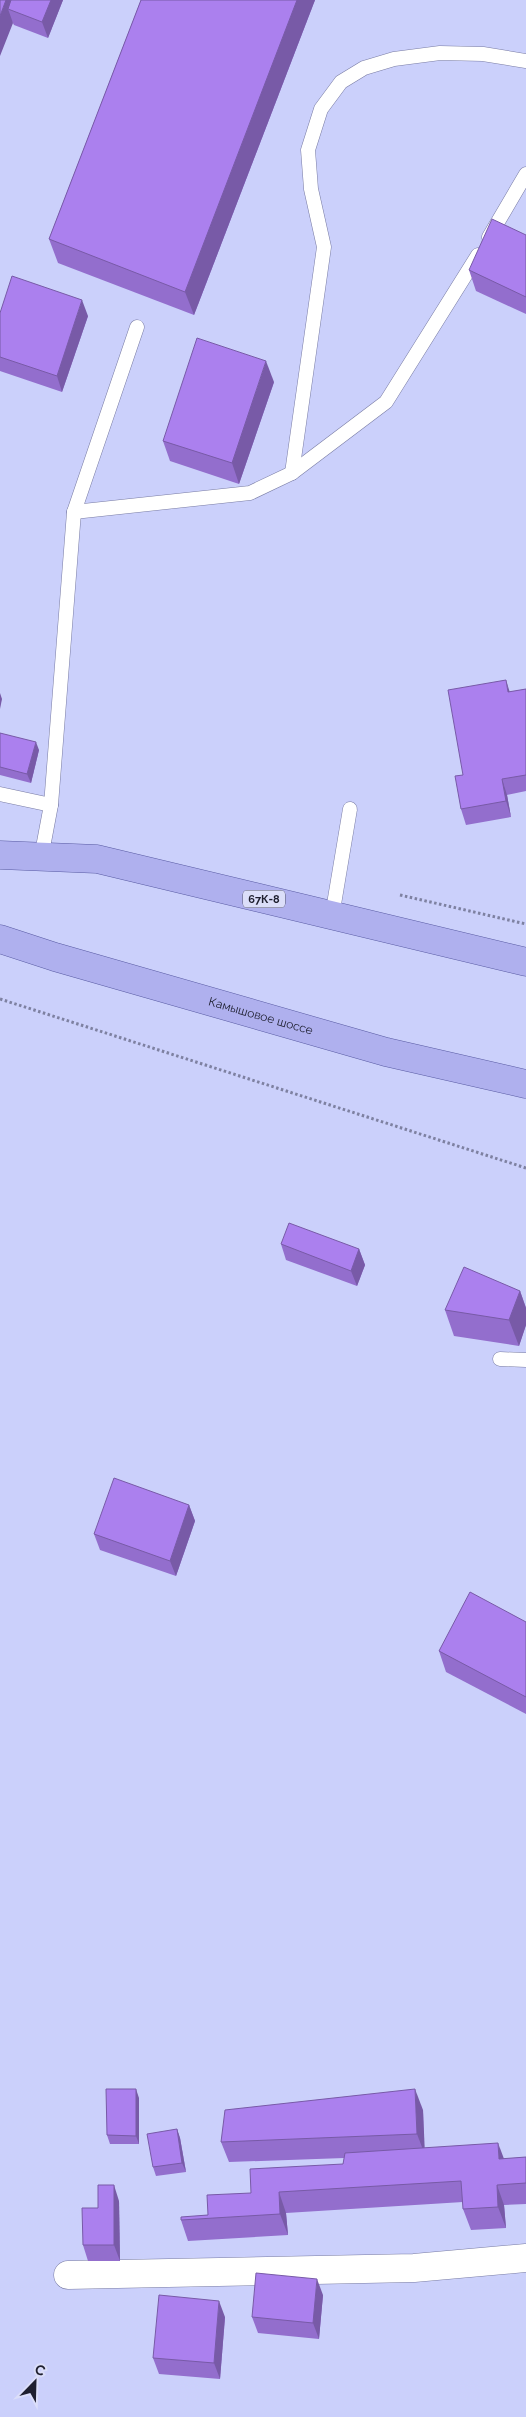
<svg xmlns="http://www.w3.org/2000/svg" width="526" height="2417" font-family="Raleway,sans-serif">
	<rect width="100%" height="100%" fill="#cbd0fb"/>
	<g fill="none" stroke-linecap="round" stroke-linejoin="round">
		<g stroke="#797ca4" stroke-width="15">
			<g id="service">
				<polyline points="489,237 526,174"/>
				<polyline points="292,473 324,247 311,189 308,150 321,109 341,82 364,68 394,59 440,53 483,54 526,61"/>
				<polyline points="74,512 250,493 292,473 386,402 478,255"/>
				<polyline points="0,794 51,805"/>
				<polyline points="41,858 51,805 74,512 137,327"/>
				<polyline points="332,916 350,809"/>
				<polyline points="500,1359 526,1360"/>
			</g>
		</g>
		<g stroke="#797ca4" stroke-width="29">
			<polyline id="minor" points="68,2275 414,2268 526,2258"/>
		</g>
		<g stroke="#595ba3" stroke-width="29">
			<g id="primary">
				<polyline points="0,855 97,859 526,962"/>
				<path id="s1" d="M0 939 55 957 386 1052 526 1084"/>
			</g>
		</g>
		<g stroke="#7e81a1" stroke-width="3" stroke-dasharray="2.5 2.5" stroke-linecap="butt">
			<polyline points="400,895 526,924"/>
			<polyline points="0,999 526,1168"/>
		</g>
		<use href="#service" stroke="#fff" stroke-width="14"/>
		<use href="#minor" stroke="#fff" stroke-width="28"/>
		<use href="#primary" stroke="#afb0ee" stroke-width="28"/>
	</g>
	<g fill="#936ecd">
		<polygon points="0,0 63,0 48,38 14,25"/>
		<polygon points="141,0 315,0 194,315 58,263 49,239"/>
		<polygon points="526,235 526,314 476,291 469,270"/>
		<polygon points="0,313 88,316 62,392 0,371"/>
		<polygon points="274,382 239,484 170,461 163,441"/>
		<polygon points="526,689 526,791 507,795 511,817 466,825 461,809 463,775 510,692"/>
		<polygon points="0,733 39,750 31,783 0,775"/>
		<polygon points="281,1244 359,1249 365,1265 357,1286 286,1260"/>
		<polygon points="520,1291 526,1308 526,1325 519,1346 454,1336 445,1310"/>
		<polygon points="189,1505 195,1521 176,1576 100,1550 94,1534"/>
		<polygon points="526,1622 526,1714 446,1672 439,1651"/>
		<polygon points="139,2098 139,2144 110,2144 107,2135"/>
		<polygon points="423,2110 424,2148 504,2159 526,2157 526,2204 504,2205 506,2228 471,2230 463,2209 463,2202 286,2213 288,2235 188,2241 181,2220 208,2215 251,2193 343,2164 344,2158 229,2162 221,2142"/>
		<polygon points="177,2129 180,2138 186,2172 156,2176 153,2167"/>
		<polygon points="119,2201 120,2261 88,2261 83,2245 98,2208"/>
		<polygon points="323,2295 319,2339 258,2333 252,2317"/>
		<polygon points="225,2317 220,2379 159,2374 153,2358"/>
	</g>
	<g fill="#785aa7">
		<polygon points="6,0 21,0 8,9 13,23 0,56 0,16"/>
		<polygon points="51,0 63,0 48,38 42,22"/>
		<polygon points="297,0 315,0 194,315 185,292"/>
		<polygon points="82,300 88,316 62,392 57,376"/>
		<polygon points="266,361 274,382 239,484 232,463"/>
		<polygon points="506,680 511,696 508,692"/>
		<polygon points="0,693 2,699 0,709"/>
		<polygon points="36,742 39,750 31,783 27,774"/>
		<polygon points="502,779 507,795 511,817 506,801"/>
		<polygon points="359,1249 365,1265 357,1286 351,1271"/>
		<polygon points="520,1291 526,1308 526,1325 519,1346 509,1320"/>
		<polygon points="189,1505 195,1521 176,1576 170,1561"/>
		<polygon points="136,2089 139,2098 139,2144 136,2136"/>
		<polygon points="415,2089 423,2110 425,2155 417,2134"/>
		<polygon points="177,2129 180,2138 186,2172 182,2163"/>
		<polygon points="498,2143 506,2164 499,2159"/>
		<polygon points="114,2185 119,2201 120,2261 114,2245"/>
		<polygon points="497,2185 504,2205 506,2228 498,2207"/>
		<polygon points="279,2192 286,2213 288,2235 280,2214"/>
		<polygon points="317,2279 323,2295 319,2339 313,2323"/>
		<polygon points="219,2301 225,2317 220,2379 214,2363"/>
	</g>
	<g fill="#ab80ee" stroke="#785aa7">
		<polygon points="0,0 6,0 0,16"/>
		<polygon points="11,0 51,0 42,22 8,9"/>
		<polygon points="141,0 297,0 185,292 49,239"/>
		<polygon points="492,219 526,235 526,297 469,270"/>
		<polygon points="12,276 82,300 57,376 0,357 0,313"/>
		<polygon points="197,338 266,361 232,463 163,441"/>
		<polygon points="506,680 508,692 526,689 526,775 502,779 506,801 461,809 455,776 463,775 448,690"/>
		<polygon points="0,733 36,742 27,774 0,767"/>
		<polygon points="289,1223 359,1249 351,1271 281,1244"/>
		<polygon points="464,1267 520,1291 509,1320 445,1310"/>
		<polygon points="114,1478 189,1505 170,1561 94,1534"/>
		<polygon points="470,1592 526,1622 526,1697 439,1651"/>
		<polygon points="106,2089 136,2089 136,2136 107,2135"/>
		<polygon points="415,2089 417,2134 221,2142 225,2110"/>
		<polygon points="177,2129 182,2163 153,2167 147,2134"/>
		<polygon points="498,2143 499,2159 526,2157 526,2183 497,2185 498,2207 463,2209 461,2181 279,2192 280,2214 181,2220 181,2217 208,2215 207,2195 251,2193 250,2169 343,2164 345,2153"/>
		<polygon points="98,2185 114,2185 114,2245 83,2245 82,2208 98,2208"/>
		<polygon points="256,2273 317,2279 313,2323 252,2317"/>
		<polygon points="159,2295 219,2301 214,2363 153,2358"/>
	</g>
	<g text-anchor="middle" stroke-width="4" stroke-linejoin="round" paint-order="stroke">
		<rect fill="#dbdef9" stroke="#57586c" stroke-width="1" x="243" y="890.5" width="42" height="17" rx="4"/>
		<g font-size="11" font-weight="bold" fill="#1e1f2f">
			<text x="264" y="903">67К-8</text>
		</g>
		<g font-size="12" fill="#1e1f2f" stroke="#dbdef9">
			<text dy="4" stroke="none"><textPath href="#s1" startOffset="272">Камышовое шоссе</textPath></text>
		</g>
	</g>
	<g transform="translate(35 2382) rotate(23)" stroke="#dbdef9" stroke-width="4" paint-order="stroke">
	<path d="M0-4L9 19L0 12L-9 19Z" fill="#1e1f2f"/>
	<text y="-8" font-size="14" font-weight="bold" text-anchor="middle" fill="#1e1f2f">С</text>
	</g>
</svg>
